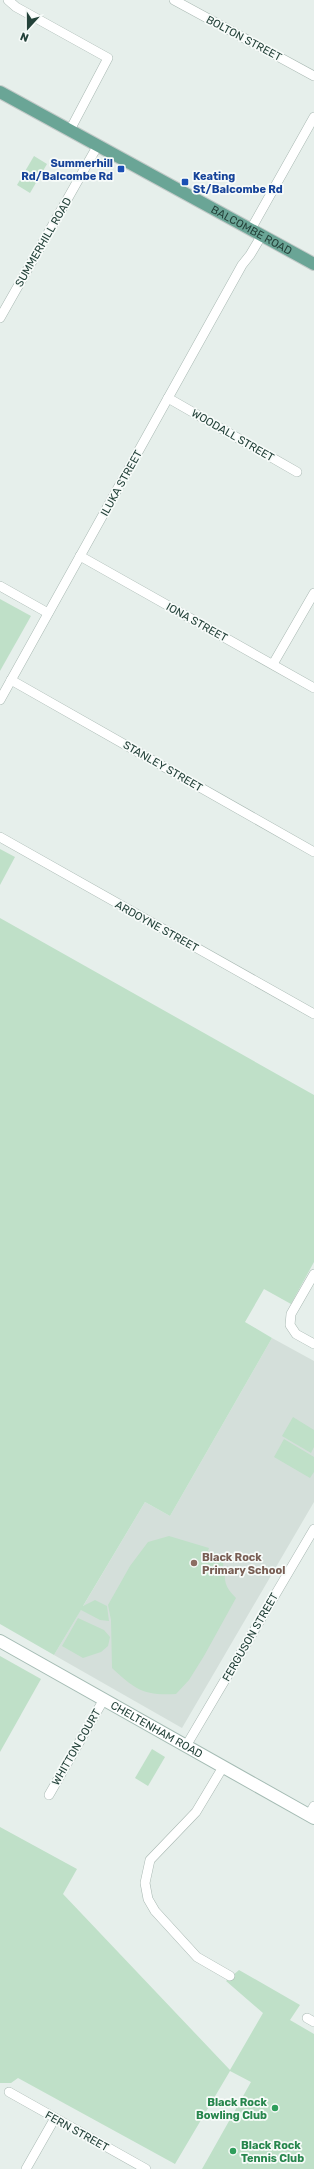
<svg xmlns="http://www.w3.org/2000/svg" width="314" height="2169" font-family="Rubik,sans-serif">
	<rect width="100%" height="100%" fill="#e6efeb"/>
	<polygon fill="#d4dfda" points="272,1338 314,1361 314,1502 182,1728 54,1655 145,1502 170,1516"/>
	<g fill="#bfe0c8">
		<polygon points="34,156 47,164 30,193 17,185"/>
		<polygon points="0,599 31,616 0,671"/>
		<polygon points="0,849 15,857 0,885"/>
		<polygon points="0,918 314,1095 314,1262 291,1304 264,1289 245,1322 272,1338 170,1516 145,1502 83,1606 95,1600 107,1606 109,1621 100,1620 81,1610 54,1655 0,1624"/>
		<polygon points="293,1417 314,1430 314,1447 311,1453 282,1436"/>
		<polygon points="284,1439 314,1457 314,1472 310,1478 274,1457"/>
		<path d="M169 1536 209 1548 208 1551 216 1553 224 1560 222 1571 225 1573C224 1584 228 1590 236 1598L204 1656 189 1680 176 1694C143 1696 135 1689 112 1668L111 1620 108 1605 130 1566 148 1542Z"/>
		<polygon points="78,1618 104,1630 110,1637 108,1646 101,1652 83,1658 62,1646"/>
		<polygon points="0,1656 41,1679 0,1752"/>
		<polygon points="152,1749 165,1757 148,1786 135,1778"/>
		<polygon points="0,1827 77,1869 63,1894 230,2070 263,2013 226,1981 239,1970 300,2005 290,2020 314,2034 314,2169 202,2169 251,2082 230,2071 175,2164 18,2078 11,2083 0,2083"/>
	</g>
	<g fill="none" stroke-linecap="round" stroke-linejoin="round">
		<g stroke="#a8b8b2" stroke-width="10">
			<g id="street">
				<polyline points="8,0 16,7 108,58 70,130"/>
				<polyline points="174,0 314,76"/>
				<polyline points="251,229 314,117"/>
				<polyline points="0,318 98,145"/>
				<polyline points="168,398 297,472"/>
				<polyline points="80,556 314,688"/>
				<polyline points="0,586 48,613"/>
				<polyline points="273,664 314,593"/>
				<polyline points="11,680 314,852"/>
				<polyline points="0,700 242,265 250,255 262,235"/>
				<polyline points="0,837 314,1014"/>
				<polyline points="314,1274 291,1314 290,1325 296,1334 314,1344"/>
				<polyline points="186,1746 314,1529"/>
				<polyline points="223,1767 196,1812 150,1860 145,1883 148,1899 155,1911 197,1957 230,1976"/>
				<polyline points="49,1795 104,1699"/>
				<polyline points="309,1815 314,1806"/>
				<polyline points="307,2018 314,2022"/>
				<polyline points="9,2092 146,2169"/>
				<polyline points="26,2169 55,2118"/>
			</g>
		</g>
		<g stroke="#a4bbb3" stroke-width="14">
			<g id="secondary">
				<path id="s1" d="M0 1641 314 1818"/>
			</g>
		</g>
		<g stroke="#c2cac8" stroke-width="14">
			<g id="primary">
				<path id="s2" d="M0 92 314 264"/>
			</g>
		</g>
		<use href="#street" stroke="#fff" stroke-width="9"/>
		<use href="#secondary" stroke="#fff" stroke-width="12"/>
		<use href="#primary" stroke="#6aa596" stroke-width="12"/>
	</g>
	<g fill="#1a4fb4" stroke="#f7fbf9" stroke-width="1.5">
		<rect x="117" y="165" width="8" height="8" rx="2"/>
		<rect x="181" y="178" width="8" height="8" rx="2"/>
	</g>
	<circle fill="#8d6e63" stroke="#f7fbf9" stroke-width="1.5" cx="194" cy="1563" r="4"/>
	<g fill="#2e9e5b" stroke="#f7fbf9" stroke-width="1.5">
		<circle cx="275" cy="2108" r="4"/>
		<circle cx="233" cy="2151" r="4"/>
	</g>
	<g text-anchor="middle" stroke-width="3.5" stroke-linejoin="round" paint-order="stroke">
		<g font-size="11" fill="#24423a" stroke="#f7fbf9">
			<text transform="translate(244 38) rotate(28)" y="4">BOLTON STREET</text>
			<text dy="4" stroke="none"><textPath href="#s2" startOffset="287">BALCOMBE ROAD</textPath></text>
			<text transform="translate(43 242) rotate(-60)" y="4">SUMMERHILL ROAD</text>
			<text transform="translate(233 435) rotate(30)" y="4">WOODALL STREET</text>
			<text transform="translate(121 483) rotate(-61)" y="4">ILUKA STREET</text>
			<text transform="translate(197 622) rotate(29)" y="4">IONA STREET</text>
			<text transform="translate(163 766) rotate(30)" y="4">STANLEY STREET</text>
			<text transform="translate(157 926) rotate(29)" y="4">ARDOYNE STREET</text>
			<text transform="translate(250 1637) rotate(-60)" y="4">FERGUSON STREET</text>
			<text dy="4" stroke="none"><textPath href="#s1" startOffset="180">CHELTENHAM ROAD</textPath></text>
			<text transform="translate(76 1747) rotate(-60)" y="4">WHITTON COURT</text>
			<text transform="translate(77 2131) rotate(29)" y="4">FERN STREET</text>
		</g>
		<g font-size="11" font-weight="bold" fill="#164399" stroke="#f7fbf9" text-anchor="end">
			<text x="113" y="167">Summerhill<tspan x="113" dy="13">Rd/Balcombe Rd</tspan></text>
			<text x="193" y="180" text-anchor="start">Keating<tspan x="193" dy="13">St/Balcombe Rd</tspan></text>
		</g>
		<g font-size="11" font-weight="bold" fill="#785e54" stroke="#f7fbf9" text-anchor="start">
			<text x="202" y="1561">Black Rock<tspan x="202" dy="13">Primary School</tspan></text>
		</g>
		<g font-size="11" font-weight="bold" fill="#27864d" stroke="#f7fbf9" text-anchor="end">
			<text x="267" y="2106">Black Rock<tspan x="267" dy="13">Bowling Club</tspan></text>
			<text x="241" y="2149" text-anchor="start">Black Rock<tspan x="241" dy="13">Tennis Club</tspan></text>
		</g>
	</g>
	<g transform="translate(28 28) rotate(201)" stroke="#f7fbf9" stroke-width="3" paint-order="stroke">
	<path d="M0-3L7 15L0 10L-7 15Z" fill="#24423a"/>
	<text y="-6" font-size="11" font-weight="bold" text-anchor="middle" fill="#24423a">N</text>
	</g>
</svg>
